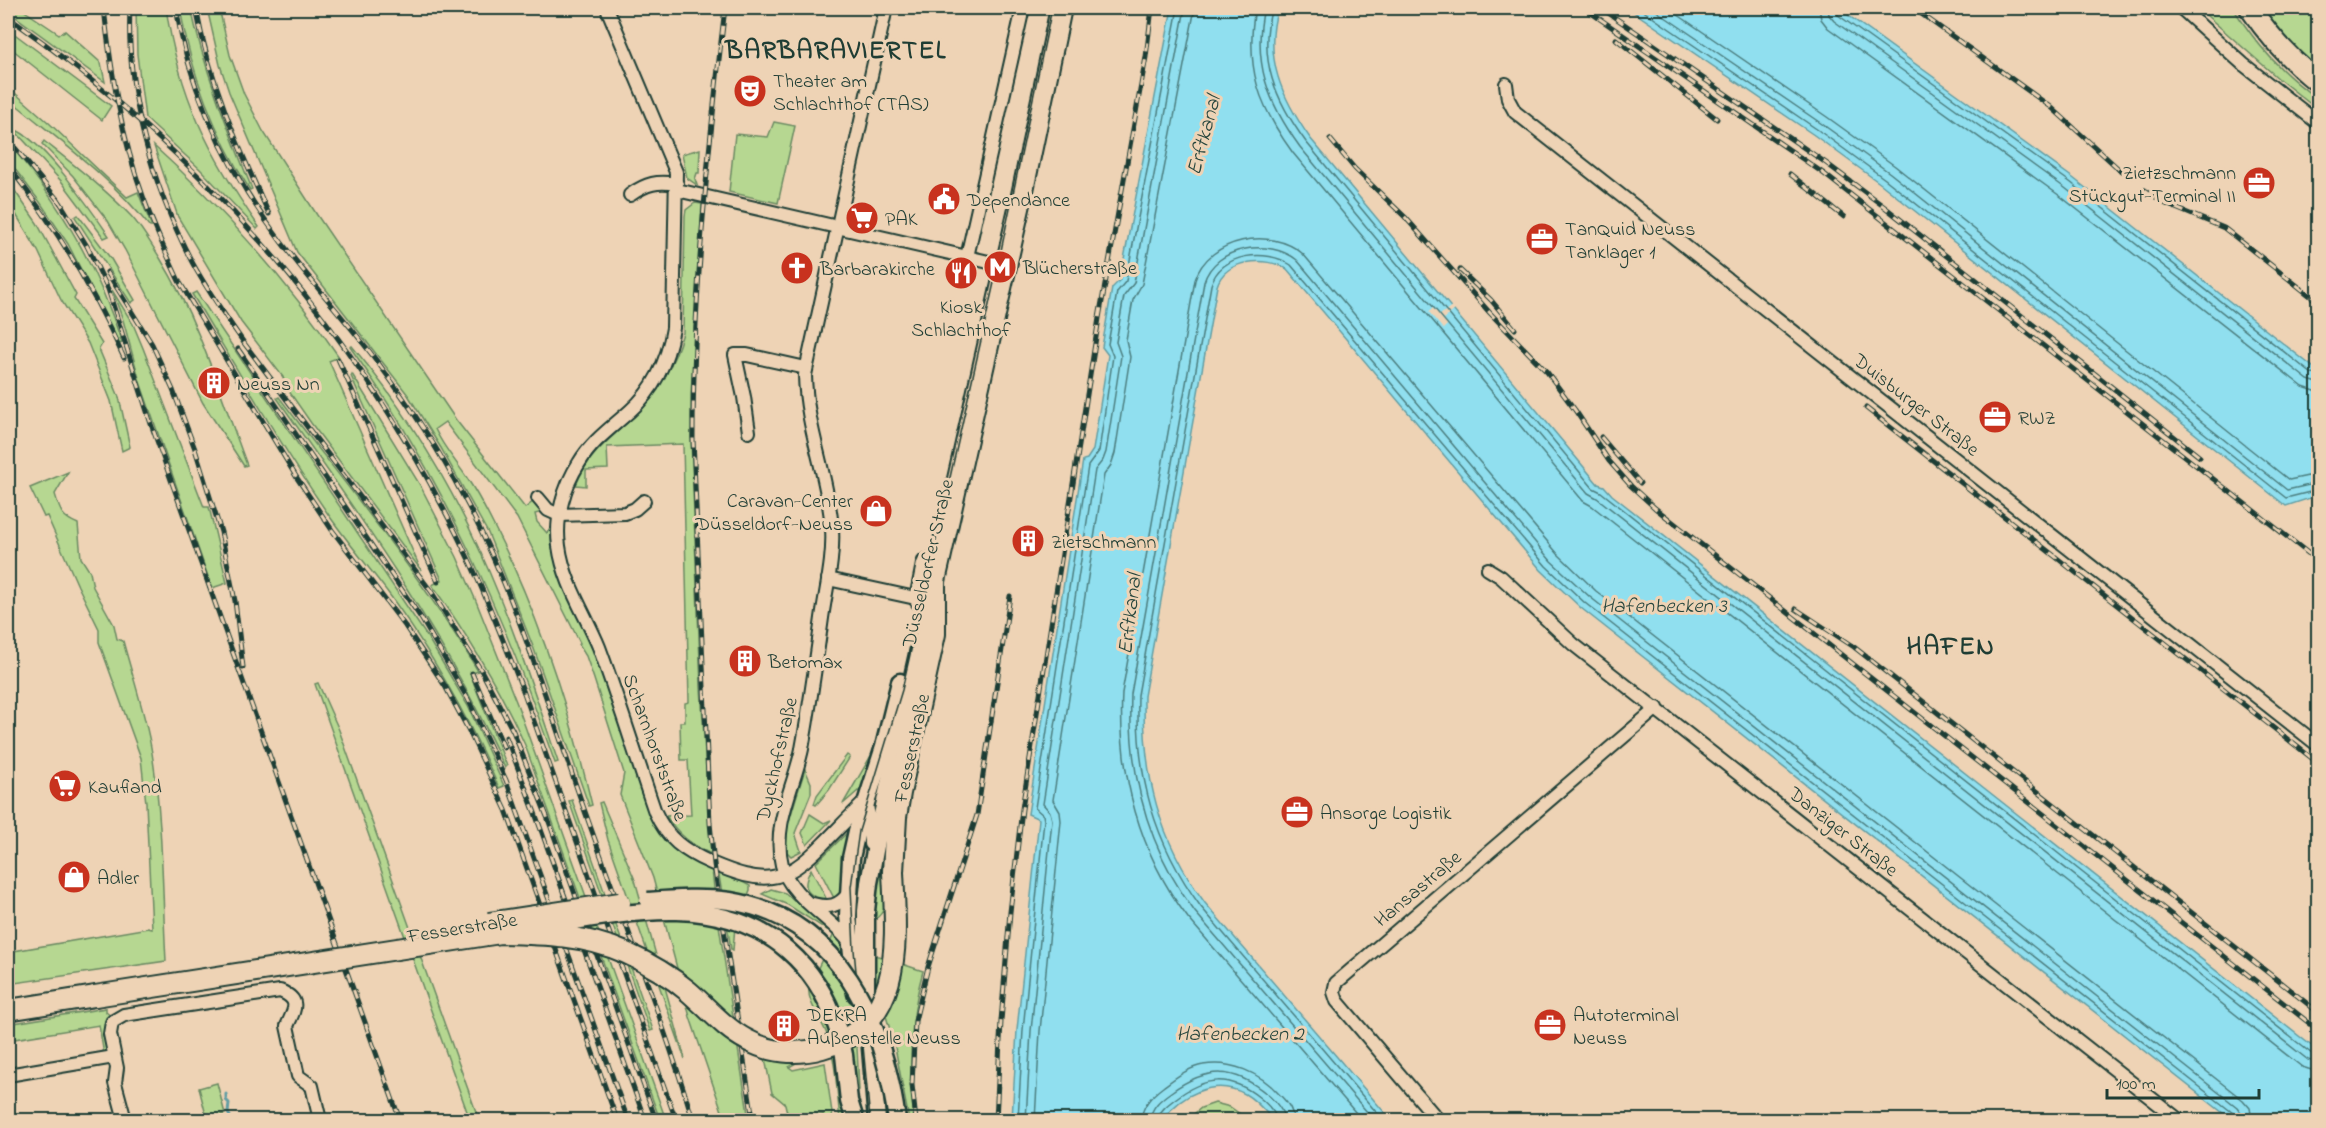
<svg xmlns="http://www.w3.org/2000/svg" width="2326" height="1128" font-family="'Indie Flower',sans-serif">
	<rect width="100%" height="100%" fill="#eed3b5"/>
	<filter id="ink" filterUnits="userSpaceOnUse"><feTurbulence type="fractalNoise" baseFrequency=".0167" numOctaves="2"/><feDisplacementMap in="SourceGraphic" scale="12" xChannelSelector="R" yChannelSelector="G"/><feConvolveMatrix kernelMatrix="1 2 1 2 8 2 1 2 1" color-interpolation-filters="sRGB"/></filter>
	<g filter="url(#ink)">
		<g fill="#b6d791" stroke="#6a8a62" stroke-width="1.5">
			<polygon points="8,8 20,8 59,34 65,31 101,63 105,82 8,11"/>
			<path d="M136 8H166C179 96 209 155 259 227L257 229 200 169 145 118 137 54Z"/>
			<path d="M180 8H191C204 70 228 129 252 189L250 190C214 133 191 74 180 8Z"/>
			<path d="M207 8H219L230 55 244 94 263 131 317 215 456 420 525 508 534 501 542 512 535 514 537 522 547 533 552 526 554 529 555 558 560 577 601 668 653 822C669 849 684 857 712 870L716 906 749 1120H725L690 1017 653 878 620 795 624 773 594 679 586 656 579 645 580 643 517 518 445 422 435 429C443 447 456 461 467 478 477 493 486 510 494 526 539 614 569 709 592 805L589 806 534 649 488 533 441 448 408 395 297 252 229 92 220 65Z"/>
			<path d="M2198 8H2233C2257 45 2281 73 2318 99V110L2279 79Z"/>
			<polygon points="2261,8 2318,8 2318,70 2291,45"/>
			<polygon points="8,29 111,106 102,120 8,46"/>
			<path d="M8 87 48 122 127 197 138 192 152 227H150C110 176 57 139 8 98Z"/>
			<polygon points="774,122 795,126 778,203 729,192 735,134 768,137"/>
			<path d="M18 131C46 145 91 209 109 236L104 238 62 182 17 133Z"/>
			<path d="M44 141C74 165 105 189 131 216 143 229 151 244 160 258 200 323 220 394 247 465L244 466 203 403 125 250 108 221 73 176 42 144Z"/>
			<path d="M8 143C60 202 98 268 122 343L119 344 68 244 40 202 8 160Z"/>
			<path d="M154 146C221 206 288 282 339 357L329 361 421 570 311 423 286 387 283 377 241 322 178 217Z"/>
			<polygon points="700,149 699,173 697,173 695,179 697,185 687,178 682,154"/>
			<polygon points="8,181 37,223 76,295 74,299 102,344 99,349 119,397 130,447 122,451 111,401 88,343 61,300 38,251 8,201"/>
			<path d="M695 203 702 204 691 395V439L701 687 711 854C691 845 678 834 666 816L691 815 688 760H681L680 722H685V703L689 702 683 444 607 447 608 469 586 470V486L576 485C591 449 611 440 636 414 659 391 674 364 683 333L685 216 686 210Z"/>
			<polygon points="78,215 111,259 135,300 131,303 75,217"/>
			<polygon points="112,290 133,324 143,348 204,507 209,507 227,583 212,588 140,382 123,320"/>
			<path d="M196 292 428 638 468 706 504 786 499 788C470 721 435 658 392 598 371 569 346 541 326 511 278 441 236 367 192 294Z"/>
			<path d="M352 346C403 407 447 478 480 551 511 619 534 691 558 762L555 763C504 616 441 474 350 347Z"/>
			<path d="M352 374 420 485 457 557 476 601 517 704 666 1120H660L525 745C500 688 468 636 432 585L442 580 351 376Z"/>
			<path d="M279 397C347 487 420 574 478 671L470 674 507 766 505 768C444 633 362 519 277 398Z"/>
			<path d="M68 472 55 494C60 511 61 517 78 524L81 558 90 572 93 587 114 625 117 639 123 641C133 678 146 716 152 753 163 821 162 892 166 961L8 984V952L148 928 152 929 146 803 141 758 99 642V629L78 586 47 516 44 517 30 488Z"/>
			<polygon points="318,683 339,730 479,1120 470,1120 315,684"/>
			<polygon points="890,702 861,793 858,791 843,804 872,754"/>
			<polygon points="847,755 850,757 829,790 816,805 814,804 817,795"/>
			<polygon points="805,769 811,783 811,793 795,833 801,851 791,856 786,851 785,834"/>
			<polygon points="572,800 653,1030 650,1031 569,801"/>
			<polygon points="602,802 635,880 685,1059 608,840 599,803"/>
			<polygon points="810,814 824,823 831,820 807,845 802,833"/>
			<polygon points="850,830 843,889 835,900 816,863"/>
			<path d="M882 846 888 847C888 870 896 902 876 919L871 917Z"/>
			<polygon points="718,869 750,886 750,890 735,926 733,950 731,949"/>
			<path d="M811 869 828 902C807 896 800 889 811 869Z"/>
			<polygon points="771,889 785,893 828,928 827,930 788,905 762,894"/>
			<path d="M835 932C856 957 857 1054 859 1090H853C847 1043 845 1011 817 970Z"/>
			<path d="M872 954 923 971C909 1021 909 1069 914 1120H909L895 1047 886 1016 874 987Z"/>
			<path d="M809 985 832 1033 845 1120H840C837 1093 836 1063 828 1037 822 1020 806 1002 809 985Z"/>
			<polygon points="106,1008 106,1012 112,1017 108,1052 104,1055 99,1025 8,1040 8,1024"/>
			<path d="M818 1038 824 1057 796 1063 789 1067 793 1070 825 1063 833 1120H824L823 1114 788 1117 785 1104 772 1093 761 1039C781 1044 798 1044 818 1038Z"/>
			<polygon points="217,1083 225,1114 207,1119 199,1088"/>
			<polygon points="1215,1103 1230,1107 1240,1114 1237,1120 1187,1120 1201,1108"/>
		</g>
		<g fill="#90dfef" stroke="#639ea4" stroke-width="1.5">
			<path d="M1172 8H1278C1263 57 1282 98 1310 138L1598 484 1604 486 1612 495 2318 1051V1120H2232L1581 608 1541 570 1287 269C1266 256 1225 259 1217 286L1144 696C1143 776 1158 838 1205 903L1391 1120H1273C1265 1111 1256 1100 1245 1094 1214 1077 1181 1095 1162 1120H1012L1017 1030 1039 819 1028 814 1083 460 1087 459 1093 450 1108 355 1102 347 1112 288 1120 280Z"/>
			<polygon points="1628,8 1838,8 2073,178 2318,371 2318,504 2310,498 2286,506 1881,184 1814,135"/>
		</g>
		<polygon fill="#eed3b5" points="1453,305 1456,309 1444,319 1448,324 1443,329 1429,312 1433,308 1440,315"/>
		<g fill="none" stroke-linecap="round" stroke-linejoin="round">
			<g stroke="#4c7e7f" stroke-width="1.5">
				<path d="M1255 8C1245 67 1258 105 1293 153L1583 501 1592 506 2302 1067 2318 1072"/>
				<path d="M1264 8C1252 62 1268 103 1300 147L1588 493 1597 498 2308 1060 2318 1063"/>
				<path d="M1272 8C1257 59 1276 101 1306 142L1593 488 1601 492 2312 1054 2318 1055"/>
				<polyline points="1639,8 1818,130 1885,179 2286,498 2310,492 2318,497"/>
				<polyline points="1652,8 1822,124 1890,173 2287,490 2309,485 2318,487"/>
				<polyline points="1668,8 1827,117 1895,166 2289,480 2308,476 2318,477"/>
				<polyline points="1819,8 1821,19 1828,28 2060,196 2303,387 2318,392"/>
				<polyline points="1828,8 1829,15 1834,21 2065,188 2308,380 2318,383"/>
				<polyline points="1836,8 1838,15 2070,182 2312,374 2318,375"/>
				<polyline points="1018,1120 1023,1030 1044,820 1043,815 1035,808 1088,466 1099,451 1113,356 1108,344 1117,292 1126,281 1178,8"/>
				<polyline points="1026,1120 1031,1031 1052,820 1050,812 1043,804 1095,470 1103,460 1106,452 1121,356 1116,342 1124,296 1134,283 1185,8"/>
				<polyline points="1035,1120 1040,1031 1061,821 1060,812 1053,800 1104,475 1111,465 1115,453 1130,357 1126,340 1133,300 1142,284 1195,8"/>
				<path d="M1141 1120C1142 1106 1152 1095 1163 1087 1174 1079 1189 1067 1203 1065 1231 1060 1260 1073 1278 1093 1286 1101 1293 1108 1293 1120"/>
				<path d="M1150 1120C1151 1107 1161 1099 1171 1092 1206 1067 1234 1066 1267 1094 1275 1101 1284 1110 1284 1120"/>
				<path d="M1158 1120C1159 1111 1167 1105 1175 1099 1205 1076 1230 1074 1260 1098 1267 1104 1276 1112 1277 1120"/>
				<path d="M1362 1120 1188 918C1139 853 1118 774 1122 693L1195 280C1208 238 1271 226 1303 254L1558 554 1596 591 2243 1100 2250 1108 2252 1120"/>
				<path d="M1374 1120 1195 912C1147 847 1128 775 1131 694L1204 282C1215 246 1269 238 1297 260L1551 561 1590 597 2237 1107 2242 1114 2243 1120"/>
				<path d="M1383 1120 1201 907C1153 841 1136 776 1138 695L1211 285C1220 253 1267 248 1291 265L1546 566 1585 603 2233 1113 2235 1120"/>
			</g>
			<polyline stroke="#639ea4" stroke-width="3" points="226,1094 226,1100 229,1103 228,1113 232,1120"/>
			<g stroke="#1f3d34" stroke-width="16">
				<g id="street">
					<path d="M607 8 676 172 673 328C668 359 655 389 630 411 611 428 592 441 579 463 564 486 555 518 559 546 564 583 585 613 599 647 619 701 636 757 655 812 667 839 684 851 711 863 763 885 783 885 823 844 837 830 851 815 866 801"/>
					<polyline points="2181,8 2243,64 2318,123"/>
					<polyline points="1506,84 1508,99 1515,112 2318,745"/>
					<polyline points="677,190 1006,266"/>
					<path d="M630 195C647 183 657 181 677 184"/>
					<polyline points="967,257 1023,8"/>
					<polyline points="749,432 744,397 735,355 747,355 806,368"/>
					<polyline points="538,498 548,510 559,515 625,513 635,509 644,501"/>
					<polyline points="1488,569 1501,577 1573,644 2179,1120"/>
					<polyline points="828,579 920,599"/>
					<polyline points="867,805 870,824 870,844"/>
					<path d="M813 904C829 908 838 907 848 894"/>
					<path d="M850 943C831 917 790 898 782 865 772 825 794 787 802 749 810 706 816 662 822 618 826 589 834 558 832 528 828 476 806 427 805 375L886 8"/>
					<polyline points="8,1075 114,1057"/>
					<path d="M125 1120 115 1083 117 1068 110 1034 112 1022 124 1015 280 991C302 1000 294 1010 287 1026L298 1076 312 1086 320 1120"/>
					<polyline points="1438,1120 1337,1001 1334,992 1336,983 1657,708"/>
				</g>
			</g>
			<g stroke="#1f3d34" stroke-width="21">
				<g id="secondary">
					<polyline points="856,994 848,916 851,858 857,831 884,747 900,682"/>
					<polyline points="844,1055 849,1101 855,1120"/>
					<polyline points="877,1120 866,988 866,911 869,883 880,824 930,601"/>
				</g>
			</g>
			<g stroke="#1f3d34" stroke-width="24">
				<g id="primary">
					<path d="M2250 8C2269 36 2291 61 2318 82"/>
					<polyline points="920,599 927,564"/>
					<polyline points="893,872 896,817 900,793 935,634 935,581 1022,195 1061,8"/>
					<polyline points="8,1010 95,996"/>
				</g>
			</g>
			<use href="#street" stroke="#eed3b5" stroke-width="12"/>
			<use href="#secondary" stroke="#eed3b5" stroke-width="16"/>
			<use href="#primary" stroke="#eed3b5" stroke-width="20"/>
			<polyline stroke="#1f3d34" stroke-width="1.5" points="870,1120 854,950 851,887 859,831 902,690 998,265 1052,8"/>
			<g stroke="#1f3d34" stroke-width="5">
				<g id="rail">
					<path d="M104 8C111 71 121 136 143 196 153 225 166 253 179 281L297 478 332 530 405 626 445 686 468 729 506 810 617 1120"/>
					<path d="M130 8C126 95 152 185 192 262 207 290 226 317 244 343L431 591 481 670 513 731 548 819 656 1120"/>
					<path d="M176 8C190 95 229 173 282 243 312 283 346 320 376 360 408 403 438 448 463 496 515 592 546 700 582 803 619 909 661 1013 693 1120"/>
					<path d="M196 8C209 80 238 147 269 214"/>
					<path d="M725 8C708 150 693 296 693 439L710 823 714 864 753 1120"/>
					<polyline points="1584,8 1823,173 2318,561"/>
					<polyline points="1601,8 1826,163 1886,208 2200,457"/>
					<polyline points="1913,8 2051,107 2121,171"/>
					<path d="M8 17C211 160 365 338 471 564 490 606 507 650 524 693L676 1120"/>
					<polyline points="1616,39 1717,119"/>
					<polyline points="8,139 62,205"/>
					<polyline points="1330,139 1355,169 1405,217 1490,313 1547,372 1575,410 1609,461 1631,486 1655,508 2318,1030"/>
					<path d="M8 166C55 225 93 289 124 358"/>
					<polyline points="1790,174 1844,217"/>
					<polyline points="2145,190 2166,204 2224,228 2318,302"/>
					<polyline points="58,199 87,246 108,289 151,424 400,1120"/>
					<polyline points="1460,270 1491,300 1515,329"/>
					<polyline points="107,272 152,344 173,390 195,449 221,532 235,601 243,667"/>
					<polyline points="238,349 421,618 468,699 506,780 628,1120"/>
					<polyline points="338,359 438,582"/>
					<polyline points="1866,408 2318,763"/>
					<polyline points="1601,437 1640,483"/>
					<polyline points="1796,609 1854,647 2318,1012"/>
					<polyline points="472,673 504,748"/>
					<polyline points="506,737 535,813 645,1120"/>
					<polyline points="916,1120 912,1085 915,1021 928,967 977,815 1010,596"/>
					<polyline points="996,1120 1001,1021 1010,912 1022,809 1099,318 1146,57 1152,8"/>
				</g>
			</g>
			<use href="#rail" stroke="#eed3b5" stroke-width="3" stroke-dasharray="9" stroke-linecap="butt"/>
			<g stroke="#1f3d34" stroke-width="21" stroke-linecap="butt">
				<g id="secondary-bridge">
					<path d="M648 901C675 899 702 897 730 901 841 919 883 1021 897 1120"/>
					<path d="M528 929C577 921 627 910 677 911 768 914 827 966 844 1055"/>
				</g>
			</g>
			<g stroke="#1f3d34" stroke-width="24" stroke-linecap="butt">
				<g id="primary-bridge">
					<polyline points="489,923 620,903"/>
					<path d="M95 996 500 933C543 934 586 935 626 953 648 963 669 975 688 991 707 1007 724 1028 747 1040 770 1053 797 1055 822 1048 906 1025 896 939 893 872"/>
				</g>
			</g>
			<use href="#secondary-bridge" stroke="#eed3b5" stroke-width="16"/>
			<use href="#primary-bridge" stroke="#eed3b5" stroke-width="20"/>
		</g>
	</g>
	<defs>
		<g id="theatre-disc" transform="scale(1.725)"><circle r="9.5" fill="#c8321e" stroke="#eed3b5"/><path d="M-5-5.5Q0-4 5-5.5V0Q5 5 0 6Q-5 5-5 0ZM-3.3-2.5H-1v1.5H-3.3ZM1-2.5H3.3v1.5H1ZM-2.8 1Q0 5.5 2.8 1Z" fill="#fff"/></g>
		<g id="office-disc" transform="scale(1.725)"><circle r="9.5" fill="#c8321e" stroke="#eed3b5"/><path d="M-6-3h4V-5.5h4V-3h4V5H-6ZM-1-4.5V-3h2v-1.5ZM-6 0V1H6V0Z" fill="#fff"/></g>
		<g id="civic-disc" transform="scale(1.725)"><circle r="9.5" fill="#c8321e" stroke="#eed3b5"/><path d="M-.6-6.5H3V-4.5H.6V-3L4-1V1h2V6H-6V1h2V-1L-.6-3ZM-1.2 2.5V6h2.4V2.5Z" fill="#fff"/></g>
		<g id="supermarket-disc" transform="scale(1.725)"><circle r="9.5" fill="#c8321e" stroke="#eed3b5"/><path d="M-6-5.5h2.5l.6 2H6L4.5 2H-2.5L-4.4-4H-6ZM-1.5 3.2a1.3 1.3 0 1 0 .1 0ZM3 3.2a1.3 1.3 0 1 0 .1 0Z" fill="#fff"/></g>
		<g id="metro-disc" transform="scale(1.725)"><circle r="9.5" fill="#c8321e" stroke="#eed3b5"/><path d="M-5.5 5V-5H-3L0 0L3-5H5.5V5H3V-.5L0 4L-3-.5V5Z" fill="#fff"/></g>
		<g id="church-disc" transform="scale(1.725)"><circle r="9.5" fill="#c8321e" stroke="#eed3b5"/><path d="M-1.2-6h2.4v3.5h3.3v2.4h-3.3V6h-2.4V-.1h-3.3v-2.4h3.3Z" fill="#fff"/></g>
		<g id="restaurant-disc" transform="scale(1.725)"><circle r="9.5" fill="#c8321e" stroke="#eed3b5"/><path d="M-5-6h1v4h1v-4h1v4h1v-4h1v5L-1.5 .5V6h-2V.5L-5-1ZM5-6V6H3V1.5H1.5Q1.5-4 5-6Z" fill="#fff"/></g>
		<g id="building-disc" transform="scale(1.725)"><circle r="9.5" fill="#c8321e" stroke="#eed3b5"/><path d="M-4-6H4V6H1V3H-1V6H-4ZM-2.5-4.3h1.7v1.8h-1.7ZM.8-4.3h1.7v1.8H.8ZM-2.5-1h1.7V.8h-1.7ZM.8-1h1.7V.8H.8Z" fill="#fff"/></g>
		<g id="shop-disc" transform="scale(1.725)"><circle r="9.5" fill="#c8321e" stroke="#eed3b5"/><path d="M-5-2.5h2.3a2.7 3.5 0 0 1 5.4 0H5L5.5 6h-11ZM-1.5-2.5h3a1.5 2.3 0 0 0-3 0Z" fill="#fff"/></g>
	</defs>
	<g fill-rule="evenodd">
		<use href="#theatre-disc" x="750" y="91"/>
		<use href="#office-disc" x="2259" y="183"/>
		<use href="#civic-disc" x="944" y="199"/>
		<use href="#supermarket-disc" x="862" y="218"/>
		<use href="#office-disc" x="1542" y="239"/>
		<use href="#metro-disc" x="1000" y="267"/>
		<use href="#church-disc" x="797" y="268"/>
		<use href="#restaurant-disc" x="961" y="273"/>
		<use href="#building-disc" x="214" y="383"/>
		<use href="#office-disc" x="1995" y="417"/>
		<use href="#shop-disc" x="876" y="511"/>
		<use href="#building-disc" x="1028" y="541"/>
		<use href="#building-disc" x="745" y="661"/>
		<use href="#supermarket-disc" x="65" y="786"/>
		<use href="#office-disc" x="1297" y="812"/>
		<use href="#shop-disc" x="74" y="877"/>
		<use href="#office-disc" x="1550" y="1025"/>
		<use href="#building-disc" x="784" y="1026"/>
	</g>
	<g text-anchor="middle" stroke-width="6" stroke-linejoin="round" paint-order="stroke">
		<g font-size="20" fill="#1f3d34" stroke="#eed3b5" text-anchor="start">
			<text x="773" y="87">Theater am<tspan x="773" dy="23">Schlachthof (TAS)</tspan></text>
			<text x="2236" y="179" text-anchor="end">Zietzschmann<tspan x="2236" dy="23">Stückgut-Terminal II</tspan></text>
			<text x="967" y="206">Dependance</text>
			<text x="885" y="225">PAK</text>
			<text x="1565" y="235">TanQuid Neuss<tspan x="1565" dy="23">Tanklager 1</tspan></text>
			<text x="1023" y="274">Blücherstraße</text>
			<text x="820" y="275">Barbarakirche</text>
			<text x="961" y="313" text-anchor="middle">Kiosk<tspan x="961" dy="23">Schlachthof</tspan></text>
			<text x="237" y="390">Neuss Nn</text>
			<text x="2018" y="424">RWZ</text>
			<text x="853" y="507" text-anchor="end">Caravan-Center<tspan x="853" dy="23">Düsseldorf-Neuss</tspan></text>
			<text x="1051" y="548">Zietschmann</text>
			<text x="768" y="668">Betomax</text>
			<text x="88" y="793">Kaufland</text>
			<text x="1320" y="819">Ansorge Logistik</text>
			<text x="97" y="884">Adler</text>
			<text x="807" y="1021">DEKRA<tspan x="807" dy="23">Außenstelle Neuss</tspan></text>
			<text x="1573" y="1021">Autoterminal<tspan x="1573" dy="23">Neuss</tspan></text>
		</g>
		<g font-size="20" fill="#1f3d34" stroke="#eed3b5">
			<text transform="translate(1917 404) rotate(38)" y="7">Duisburger Straße</text>
			<text transform="translate(927 563) rotate(-77)" y="7">Düsseldorfer Straße</text>
			<text transform="translate(656 747) rotate(70)" y="7">Scharnhorststraße</text>
			<text transform="translate(911 748) rotate(-78)" y="7">Fesserstraße</text>
			<text transform="translate(776 759) rotate(-77)" y="7">Dyckhofstraße</text>
			<text transform="translate(1844 831) rotate(38)" y="7">Danziger Straße</text>
			<text transform="translate(1417 888) rotate(-40)" y="7">Hansastraße</text>
			<text transform="translate(462 927) rotate(-9)" y="7">Fesserstraße</text>
		</g>
		<g font-size="21" font-style="italic" fill="#25453d" stroke="#eed3b5">
			<text transform="translate(1203 135) rotate(-75)" y="7">Erftkanal</text>
			<text x="1664" y="612">Hafenbecken 3</text>
			<text transform="translate(1129 614) rotate(-83)" y="7">Erftkanal</text>
			<text x="1240" y="1040">Hafenbecken 2</text>
		</g>
		<g font-size="26" font-weight="bold" letter-spacing="1.5" fill="#1f3d34" stroke="#eed3b5">
			<text x="836" y="58">BARBARAVIERTEL</text>
			<text x="1951" y="654">HAFEN</text>
		</g>
	</g>
	<rect width="2326" height="1128" fill="none" stroke="#eed3b5" stroke-width="30"/>
	<rect x="15" y="15" width="2296" height="1098" fill="none" stroke="#1f3d34" stroke-width="2" filter="url(#ink)"/>
	<path d="M2107 1089v9h152v-9" fill="none" stroke="#1f3d34" stroke-width="3"/>
	<text x="2116" y="1089" font-size="18" fill="#1f3d34" stroke="#eed3b5" stroke-width="4.5" paint-order="stroke">100 m</text>
</svg>
